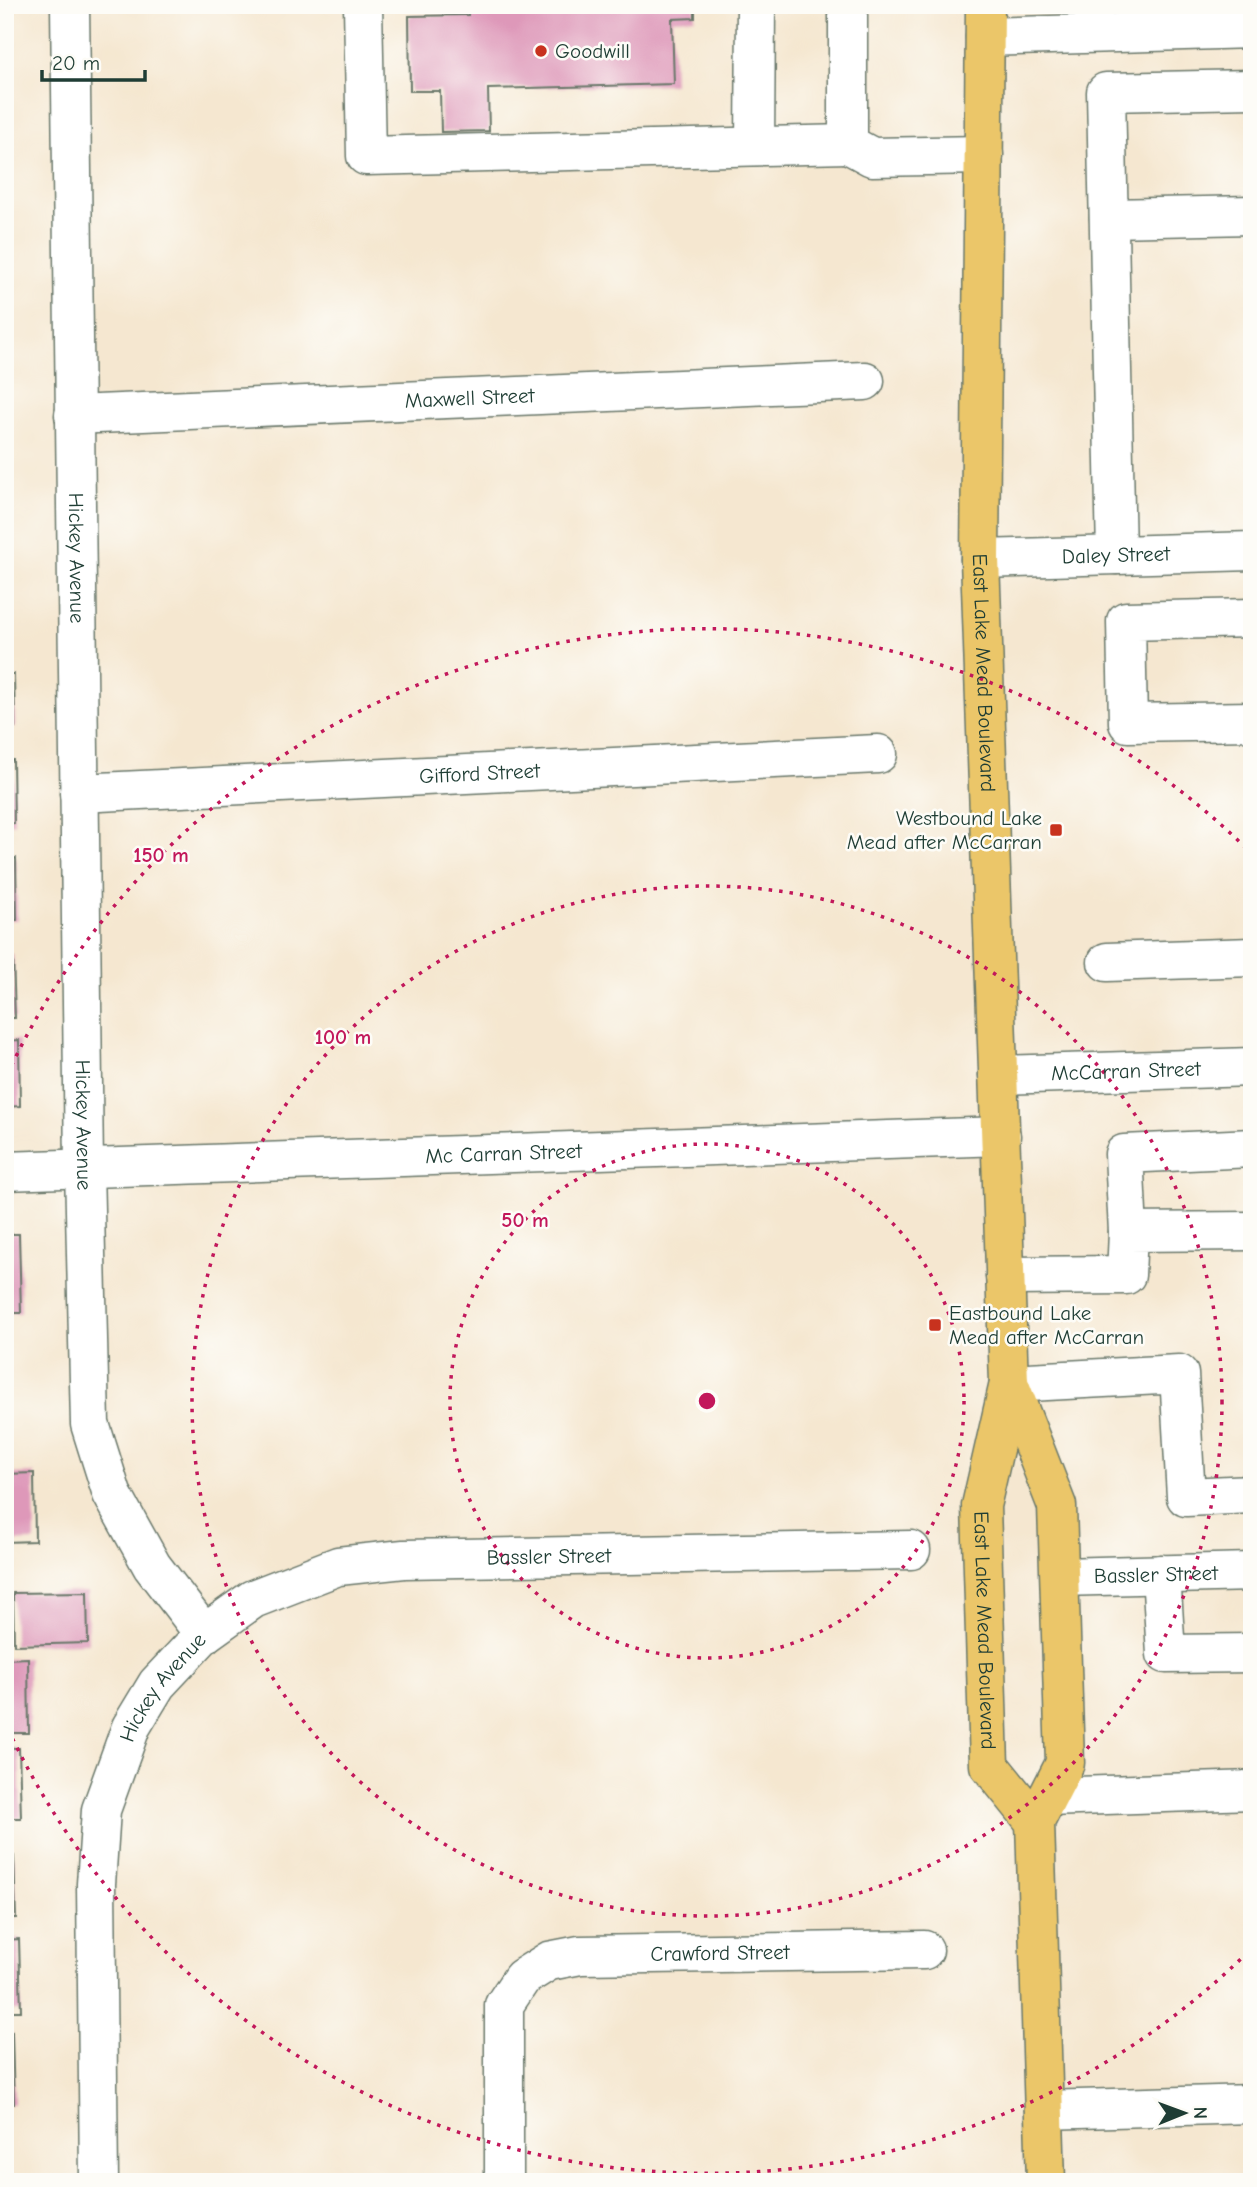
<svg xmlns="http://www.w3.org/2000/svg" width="1257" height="2187" font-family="'Comic Neue',sans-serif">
	<rect width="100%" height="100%" fill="#fdfcf7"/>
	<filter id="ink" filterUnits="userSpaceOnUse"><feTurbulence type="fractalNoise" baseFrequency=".0143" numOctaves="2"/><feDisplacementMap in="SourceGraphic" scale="14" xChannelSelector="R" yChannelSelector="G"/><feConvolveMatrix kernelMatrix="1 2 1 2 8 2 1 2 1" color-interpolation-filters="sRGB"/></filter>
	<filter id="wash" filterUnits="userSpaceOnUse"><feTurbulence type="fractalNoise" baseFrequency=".00686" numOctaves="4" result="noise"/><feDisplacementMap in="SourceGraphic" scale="28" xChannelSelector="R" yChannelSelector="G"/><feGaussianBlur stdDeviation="1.57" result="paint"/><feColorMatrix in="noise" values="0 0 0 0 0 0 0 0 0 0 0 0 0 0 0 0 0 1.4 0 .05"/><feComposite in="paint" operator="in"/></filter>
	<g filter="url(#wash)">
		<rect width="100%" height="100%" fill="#f5e7d0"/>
		<g id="blocks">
			<g fill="#de98b9">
				<polygon points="468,5 695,5 695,18 672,19 674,84 488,89 489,131 441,132 440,91 410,91 409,16 468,15"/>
				<polygon points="5,292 9,292 11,358 5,359"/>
				<polygon points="5,392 8,392 10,467 5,467"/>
				<polygon points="5,479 9,479 11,559 5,560"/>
				<polygon points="5,576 8,576 9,644 5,644"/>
				<polygon points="5,674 14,674 15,727 5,727"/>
				<polygon points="5,760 13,760 14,823 5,824"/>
				<polygon points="16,858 17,920 5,920 5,859"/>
				<polygon points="13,954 15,1018 5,1018 5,955"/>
				<polygon points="19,1040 20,1106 5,1107 5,1041"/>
				<polygon points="5,1234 19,1234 21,1313 5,1313"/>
				<polygon points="34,1473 35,1541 5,1542 5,1474"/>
				<polygon points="87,1592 88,1643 14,1645 13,1593"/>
				<polygon points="28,1658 29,1733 5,1733 5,1659"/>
				<polygon points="5,1748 19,1748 21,1818 5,1818"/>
				<polygon points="5,1856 14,1856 16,1918 5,1918"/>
				<polygon points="19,1939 21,2011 5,2011 5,1940"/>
				<polygon points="12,2032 14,2104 5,2104 5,2033"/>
			</g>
		</g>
	</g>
	<g filter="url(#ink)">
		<use href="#blocks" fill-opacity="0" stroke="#6a786b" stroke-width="2"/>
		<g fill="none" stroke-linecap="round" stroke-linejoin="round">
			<g stroke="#6a786b" stroke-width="41">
				<g id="minor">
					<path id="s1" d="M70 5 84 1168 90 1424 112 1494 152 1566 204 1634"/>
					<polyline points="363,5 366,156 848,144"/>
					<polyline points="848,5 848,144 872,157 984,155"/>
					<polyline points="985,37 1252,29"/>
					<polyline points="755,146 756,5"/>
					<polyline points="1109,218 1252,215"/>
					<path id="s2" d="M74 415 865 381"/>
					<polyline points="1116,555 1106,92 1252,89"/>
					<path id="s3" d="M980 559 1252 551"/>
					<polyline points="1252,618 1126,621 1128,723 1252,721"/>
					<path id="s4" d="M79 793 878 754"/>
					<polyline points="1107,962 1252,957"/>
					<path id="s5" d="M998 1075 1252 1067"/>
					<path id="s6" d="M5 1171 1001 1136"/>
					<polyline points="1128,1232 1124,1154 1252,1148"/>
					<polyline points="1005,1276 1126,1275 1128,1232 1252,1231"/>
					<polyline points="1009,1383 1179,1374 1186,1497 1252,1494"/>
					<polyline points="1161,1574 1166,1654 1252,1653"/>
					<path id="s7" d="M1060 1577 1252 1572"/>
					<polyline points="1048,1797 1252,1790"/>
					<polyline points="1044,2110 1252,2104"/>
					<path id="s8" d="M99 2182 96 1884 101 1810 131 1727 157 1684 204 1634 253 1599 338 1566 404 1559 911 1550"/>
					<path id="s9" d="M504 2182V2005L522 1978 549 1961 580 1955 924 1950"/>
				</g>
			</g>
			<g stroke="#6a786b" stroke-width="41">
				<g id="major">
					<path id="s10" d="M985 5 980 559 1009 1383 981 1506 989 1765 1035 1822"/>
					<polyline points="1009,1383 1057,1506 1065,1763 1035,1822 1046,2182"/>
				</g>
			</g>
			<use href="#minor" stroke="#fff" stroke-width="38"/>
			<use href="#major" stroke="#ebc669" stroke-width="38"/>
		</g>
	</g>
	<g fill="none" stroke="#c2185b" stroke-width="3.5" stroke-dasharray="3.5 7">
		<circle cx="707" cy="1401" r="257"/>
		<circle cx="707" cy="1401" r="515"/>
		<path d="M1248 1952A772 772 0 0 1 7 1727M7 1075A772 772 0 0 1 1248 850"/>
	</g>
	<g fill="#c8321e" stroke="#fdfcf7" stroke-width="2.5">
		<circle cx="541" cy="51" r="7"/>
		<rect x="1049" y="823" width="14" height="14" rx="3.5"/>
		<rect x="928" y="1318" width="14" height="14" rx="3.5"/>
	</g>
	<g text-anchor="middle" stroke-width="5" stroke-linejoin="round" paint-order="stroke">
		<g font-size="21" fill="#1f3d34" stroke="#fdfcf7" text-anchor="start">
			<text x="555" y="58">Goodwill</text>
			<text x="1042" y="825" text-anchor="end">Westbound Lake<tspan x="1042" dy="24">Mead after McCarran</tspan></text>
			<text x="949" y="1320">Eastbound Lake<tspan x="949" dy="24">Mead after McCarran</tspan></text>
		</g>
		<g font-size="21" fill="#1f3d34" stroke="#fdfcf7">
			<text dy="7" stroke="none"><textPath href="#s2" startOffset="396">Maxwell Street</textPath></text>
			<text dy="7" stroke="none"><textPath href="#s3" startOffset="136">Daley Street</textPath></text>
			<text dy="7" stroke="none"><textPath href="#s1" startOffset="553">Hickey Avenue</textPath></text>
			<text dy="7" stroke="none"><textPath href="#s10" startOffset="668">East Lake Mead Boulevard</textPath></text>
			<text dy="7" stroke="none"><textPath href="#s4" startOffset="401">Gifford Street</textPath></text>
			<text dy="7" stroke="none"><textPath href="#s5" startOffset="128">McCarran Street</textPath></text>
			<text dy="7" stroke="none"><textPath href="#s1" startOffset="1120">Hickey Avenue</textPath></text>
			<text dy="7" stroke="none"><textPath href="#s6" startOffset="499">Mc Carran Street</textPath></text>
			<text dy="7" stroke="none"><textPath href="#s8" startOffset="942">Bassler Street</textPath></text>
			<text dy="7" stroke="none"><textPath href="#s7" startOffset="96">Bassler Street</textPath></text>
			<text dy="7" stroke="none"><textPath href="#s10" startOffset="1629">East Lake Mead Boulevard</textPath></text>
			<text dy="7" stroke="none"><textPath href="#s8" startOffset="511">Hickey Avenue</textPath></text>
			<text dy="7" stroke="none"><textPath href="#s9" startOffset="413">Crawford Street</textPath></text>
		</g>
	</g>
	<circle cx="707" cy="1401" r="10" fill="#c2185b" stroke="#fdfcf7" stroke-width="3.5"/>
	<g font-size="21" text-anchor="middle" font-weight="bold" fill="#c2185b" stroke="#fdfcf7" stroke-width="5" stroke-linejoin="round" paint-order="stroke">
		<text x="161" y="862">150 m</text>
		<text x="343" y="1044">100 m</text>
		<text x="525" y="1227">50 m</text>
	</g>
	<rect width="1257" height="2187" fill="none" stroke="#fdfcf7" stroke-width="28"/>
	<g transform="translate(1184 2113) rotate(89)" stroke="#fdfcf7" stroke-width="5" paint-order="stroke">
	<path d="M0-5L12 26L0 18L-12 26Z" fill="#1f3d34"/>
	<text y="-10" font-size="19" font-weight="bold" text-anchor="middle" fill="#1f3d34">N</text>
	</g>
	<path d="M42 70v10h103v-10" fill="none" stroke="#1f3d34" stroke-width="3.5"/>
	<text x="52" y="70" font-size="21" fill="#1f3d34" stroke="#fdfcf7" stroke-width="5" paint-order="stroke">20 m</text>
</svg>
